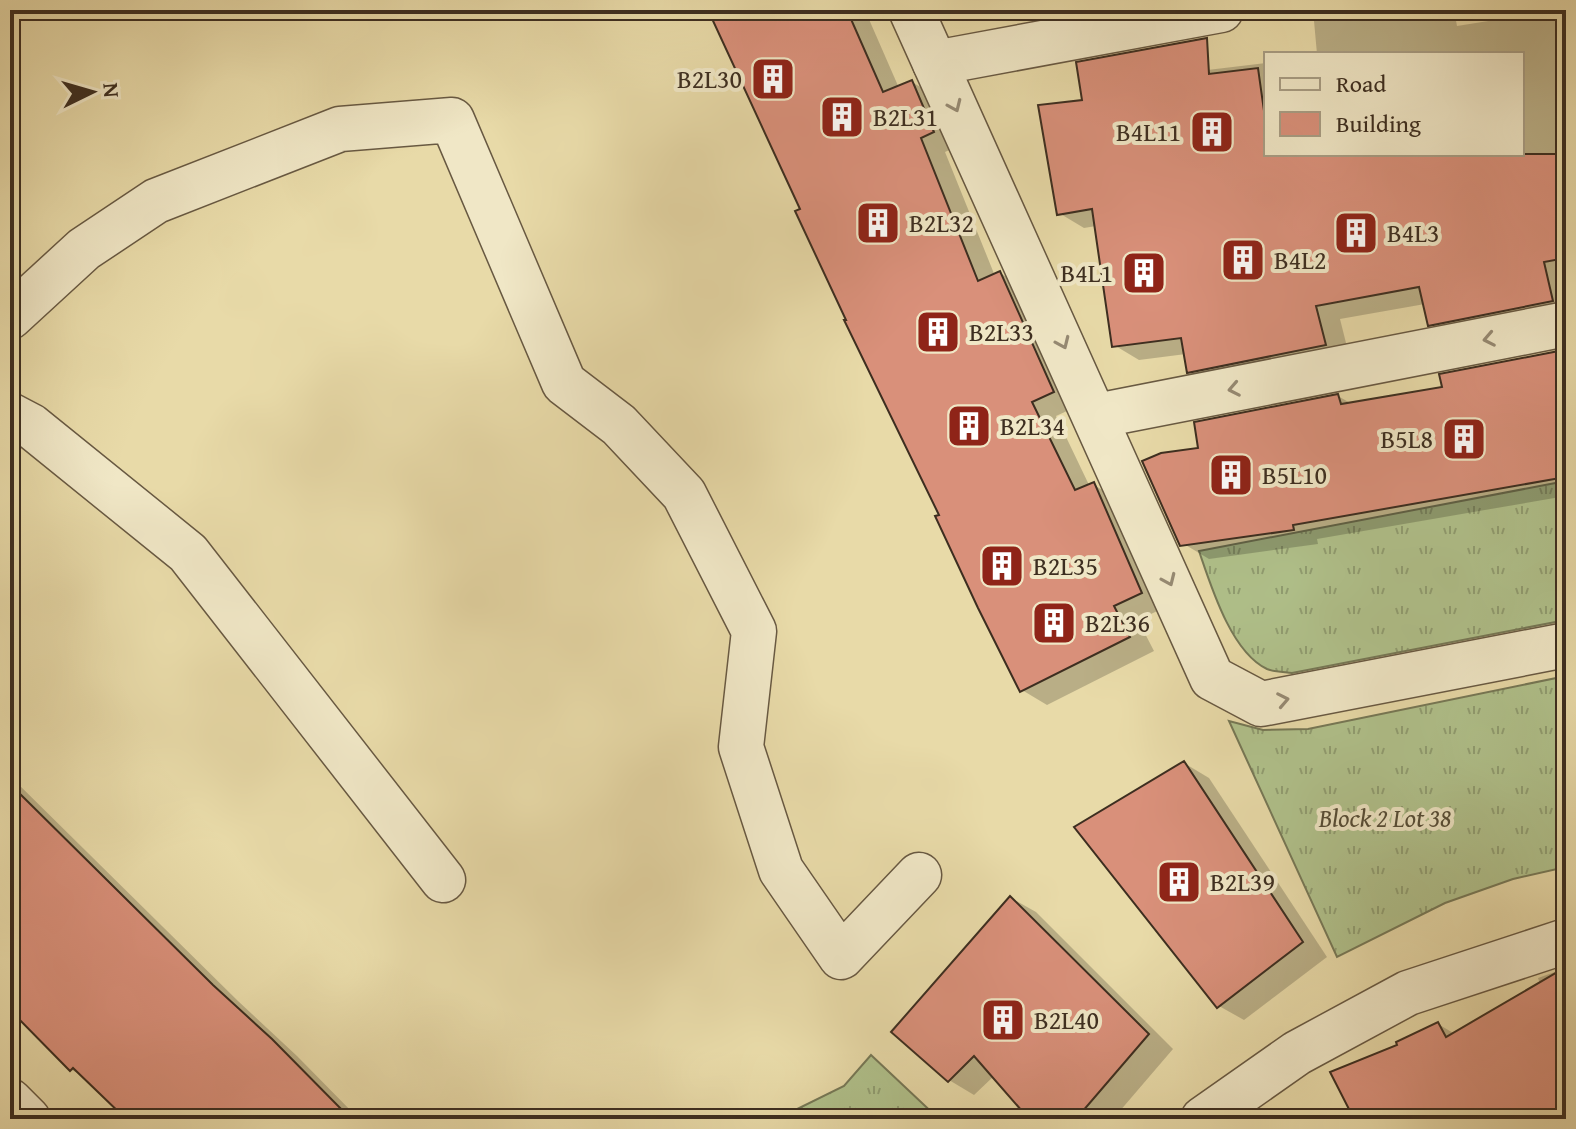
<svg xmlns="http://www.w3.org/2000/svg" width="1576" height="1129" font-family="'Gentium Book Plus',serif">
	<defs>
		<pattern id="grass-tufts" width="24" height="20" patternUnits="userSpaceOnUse" patternTransform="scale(2)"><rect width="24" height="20" fill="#b0c18b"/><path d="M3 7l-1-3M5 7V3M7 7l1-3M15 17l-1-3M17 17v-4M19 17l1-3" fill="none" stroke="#909d71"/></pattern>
	</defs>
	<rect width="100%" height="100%" fill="#e8daa8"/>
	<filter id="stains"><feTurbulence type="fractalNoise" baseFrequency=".0025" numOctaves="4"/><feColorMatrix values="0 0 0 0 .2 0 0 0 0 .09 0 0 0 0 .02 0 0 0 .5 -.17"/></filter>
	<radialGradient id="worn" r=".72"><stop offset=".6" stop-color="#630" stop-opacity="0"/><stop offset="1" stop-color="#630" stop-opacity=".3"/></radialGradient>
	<g fill="url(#grass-tufts)" stroke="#767856" stroke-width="2">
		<path d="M1566 481V620L1292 673C1285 672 1274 672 1267 669 1231 652 1211 586 1199 551Z"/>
		<polygon points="1566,676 1566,867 1513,879 1445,903 1337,957 1229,721 1263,730 1308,729"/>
		<polygon points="871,1055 939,1119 777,1119 844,1086"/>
	</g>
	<g fill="#0003">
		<polygon points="710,10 884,10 868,17 899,88 912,82 937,97 958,146 945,152 995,276 1000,273 1025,288 1078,406 1056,416 1090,487 1094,485 1119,500 1166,607 1138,620 1154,651 1047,705 1022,690"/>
		<polygon points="995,10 1018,10 1000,13"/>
		<polygon points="1021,10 1080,10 1033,17"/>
		<polygon points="1313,10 1454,10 1457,26 1539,13 1539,10 1566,10 1566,317 1455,339 1430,324 1425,304 1340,319 1350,359 1214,386 1188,372 1186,354 1139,360 1114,345 1096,226 1084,228 1059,213 1084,102 1082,85 1266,63 1266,154 1522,154 1522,54 1317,54"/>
		<polygon points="1566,351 1566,496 1317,539 1318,544 1209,559 1184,544 1201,450 1338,396 1352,404 1445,388 1442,376"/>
		<polygon points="1184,763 1209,778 1327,957 1244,1020 1219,1006"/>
		<polygon points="10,776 238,1001 297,1056 359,1119 129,1119 88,1079 72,1070 10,1007"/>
		<polygon points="1011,898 1036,912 1173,1049 1113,1119 1032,1119 994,1076 974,1095 949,1080"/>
		<polygon points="1566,968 1566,1119 1356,1119 1400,1046 1438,1024 1455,1034 1540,984 1538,978"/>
	</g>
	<g fill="#d9907a" stroke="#3d2e20" stroke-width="2">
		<polygon points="708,10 847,10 883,92 912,80 934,132 921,138 978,281 1000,271 1054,392 1032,402 1075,490 1094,482 1142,593 1114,606 1130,637 1020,692 978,608 935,516 939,515 844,320 846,320 795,211 800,209"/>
		<polygon points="1207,38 1209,74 1258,68 1266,125 1266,154 1566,154 1566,258 1544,262 1553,301 1428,326 1419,287 1316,306 1326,345 1187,373 1181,338 1112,347 1092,209 1057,215 1038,105 1082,100 1076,62"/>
		<polygon points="1564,350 1566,360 1566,477 1293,525 1294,530 1180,546 1142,461 1161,453 1198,448 1194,422 1338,394 1341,404 1442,387 1439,374"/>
		<polygon points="1184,761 1303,942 1217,1008 1074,827"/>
		<polygon points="10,784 213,985 272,1039 351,1119 126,1119 73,1068 70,1071 10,1010"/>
		<polygon points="1010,896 1149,1034 1076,1119 1029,1119 974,1056 948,1082 891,1032"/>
		<polygon points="1566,967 1566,1119 1354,1119 1330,1072 1397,1045 1396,1042 1438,1022 1446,1037"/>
	</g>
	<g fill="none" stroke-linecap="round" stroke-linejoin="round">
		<g stroke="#685942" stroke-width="47">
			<g id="minor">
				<polyline points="911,10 1212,678 1261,704 1566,645"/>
				<polyline points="935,63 1221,10"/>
				<polyline points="10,317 84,249 156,201 340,129 452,120 564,383 619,425 684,494 754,631 741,747 781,870 841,957 919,875"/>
				<polyline points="10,415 31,426 188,553 443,880"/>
				<polyline points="1096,416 1566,324"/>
				<polyline points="10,1101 28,1119"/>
				<polyline points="1203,1119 1297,1053 1408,993 1566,941"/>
			</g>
		</g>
		<use href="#minor" stroke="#f0e7c6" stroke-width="44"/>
	</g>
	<defs><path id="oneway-chevron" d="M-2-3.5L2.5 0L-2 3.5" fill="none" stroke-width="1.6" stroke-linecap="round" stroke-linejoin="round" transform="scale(2)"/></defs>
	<g stroke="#968a73">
		<use href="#oneway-chevron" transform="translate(955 106) rotate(66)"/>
		<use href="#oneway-chevron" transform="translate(1489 339) rotate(169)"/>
		<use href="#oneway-chevron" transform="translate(1063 343) rotate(66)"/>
		<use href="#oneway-chevron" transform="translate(1234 389) rotate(169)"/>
		<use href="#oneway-chevron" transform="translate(1169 580) rotate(66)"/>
		<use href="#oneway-chevron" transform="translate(1283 700) rotate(-11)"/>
	</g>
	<defs>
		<g id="building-square" transform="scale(2.3)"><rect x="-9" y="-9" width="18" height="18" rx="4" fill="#8f2418" stroke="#f0e7c6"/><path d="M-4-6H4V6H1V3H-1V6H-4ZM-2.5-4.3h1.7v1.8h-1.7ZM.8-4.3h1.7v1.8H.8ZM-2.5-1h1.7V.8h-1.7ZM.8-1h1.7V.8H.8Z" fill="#fff"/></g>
	</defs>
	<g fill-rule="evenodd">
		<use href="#building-square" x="773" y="79"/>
		<use href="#building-square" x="842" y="117"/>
		<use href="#building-square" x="1212" y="132"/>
		<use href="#building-square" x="878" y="223"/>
		<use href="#building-square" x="1356" y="233"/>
		<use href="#building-square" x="1243" y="260"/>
		<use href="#building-square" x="1144" y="273"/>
		<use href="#building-square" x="938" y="332"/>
		<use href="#building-square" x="969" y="426"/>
		<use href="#building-square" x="1464" y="439"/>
		<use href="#building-square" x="1231" y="475"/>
		<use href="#building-square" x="1002" y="566"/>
		<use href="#building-square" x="1054" y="623"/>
		<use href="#building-square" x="1179" y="882"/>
		<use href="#building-square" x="1003" y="1020"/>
	</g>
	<g text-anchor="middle" stroke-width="8" stroke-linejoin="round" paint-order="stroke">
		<g font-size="26" fill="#3d2e20" stroke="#f0e7c6" text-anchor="start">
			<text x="742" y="88" text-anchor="end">B2L30</text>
			<text x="873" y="126">B2L31</text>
			<text x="1181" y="141" text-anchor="end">B4L11</text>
			<text x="909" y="232">B2L32</text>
			<text x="1387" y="242">B4L3</text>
			<text x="1274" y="269">B4L2</text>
			<text x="1113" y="282" text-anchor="end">B4L1</text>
			<text x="969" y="341">B2L33</text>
			<text x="1000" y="435">B2L34</text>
			<text x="1433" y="448" text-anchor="end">B5L8</text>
			<text x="1262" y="484">B5L10</text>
			<text x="1033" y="575">B2L35</text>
			<text x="1085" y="632">B2L36</text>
			<text x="1210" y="891">B2L39</text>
			<text x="1034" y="1029">B2L40</text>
		</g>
		<g font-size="26" font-style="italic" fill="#544b35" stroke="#f0e7c6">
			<text x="1385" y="827">Block 2 Lot 38</text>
		</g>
	</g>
	<rect width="1576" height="1129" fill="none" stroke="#e8daa8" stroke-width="40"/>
	<rect x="12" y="12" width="1552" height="1105" fill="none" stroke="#3d2e20" stroke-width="4"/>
	<rect x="20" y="20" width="1536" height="1089" fill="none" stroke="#3d2e20" stroke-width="2"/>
	<rect x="1264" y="52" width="260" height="104" fill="#f0e7c6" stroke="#a89d84" stroke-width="2"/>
	<rect x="1280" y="78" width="40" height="12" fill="#f0e7c6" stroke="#a89d84" stroke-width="2"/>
	<text x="1336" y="92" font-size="24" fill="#3d2e20">Road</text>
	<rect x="1280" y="112" width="40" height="24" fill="#d9907a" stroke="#a89d84" stroke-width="2"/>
	<text x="1336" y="132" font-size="24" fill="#3d2e20">Building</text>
	<g transform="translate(92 92) rotate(85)" stroke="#f0e7c6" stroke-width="6" paint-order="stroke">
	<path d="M0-6L14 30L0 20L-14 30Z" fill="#3d2e20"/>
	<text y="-12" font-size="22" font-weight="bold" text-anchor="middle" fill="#3d2e20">N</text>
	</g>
	<rect width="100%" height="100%" filter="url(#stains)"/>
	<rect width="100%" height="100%" fill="url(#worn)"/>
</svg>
